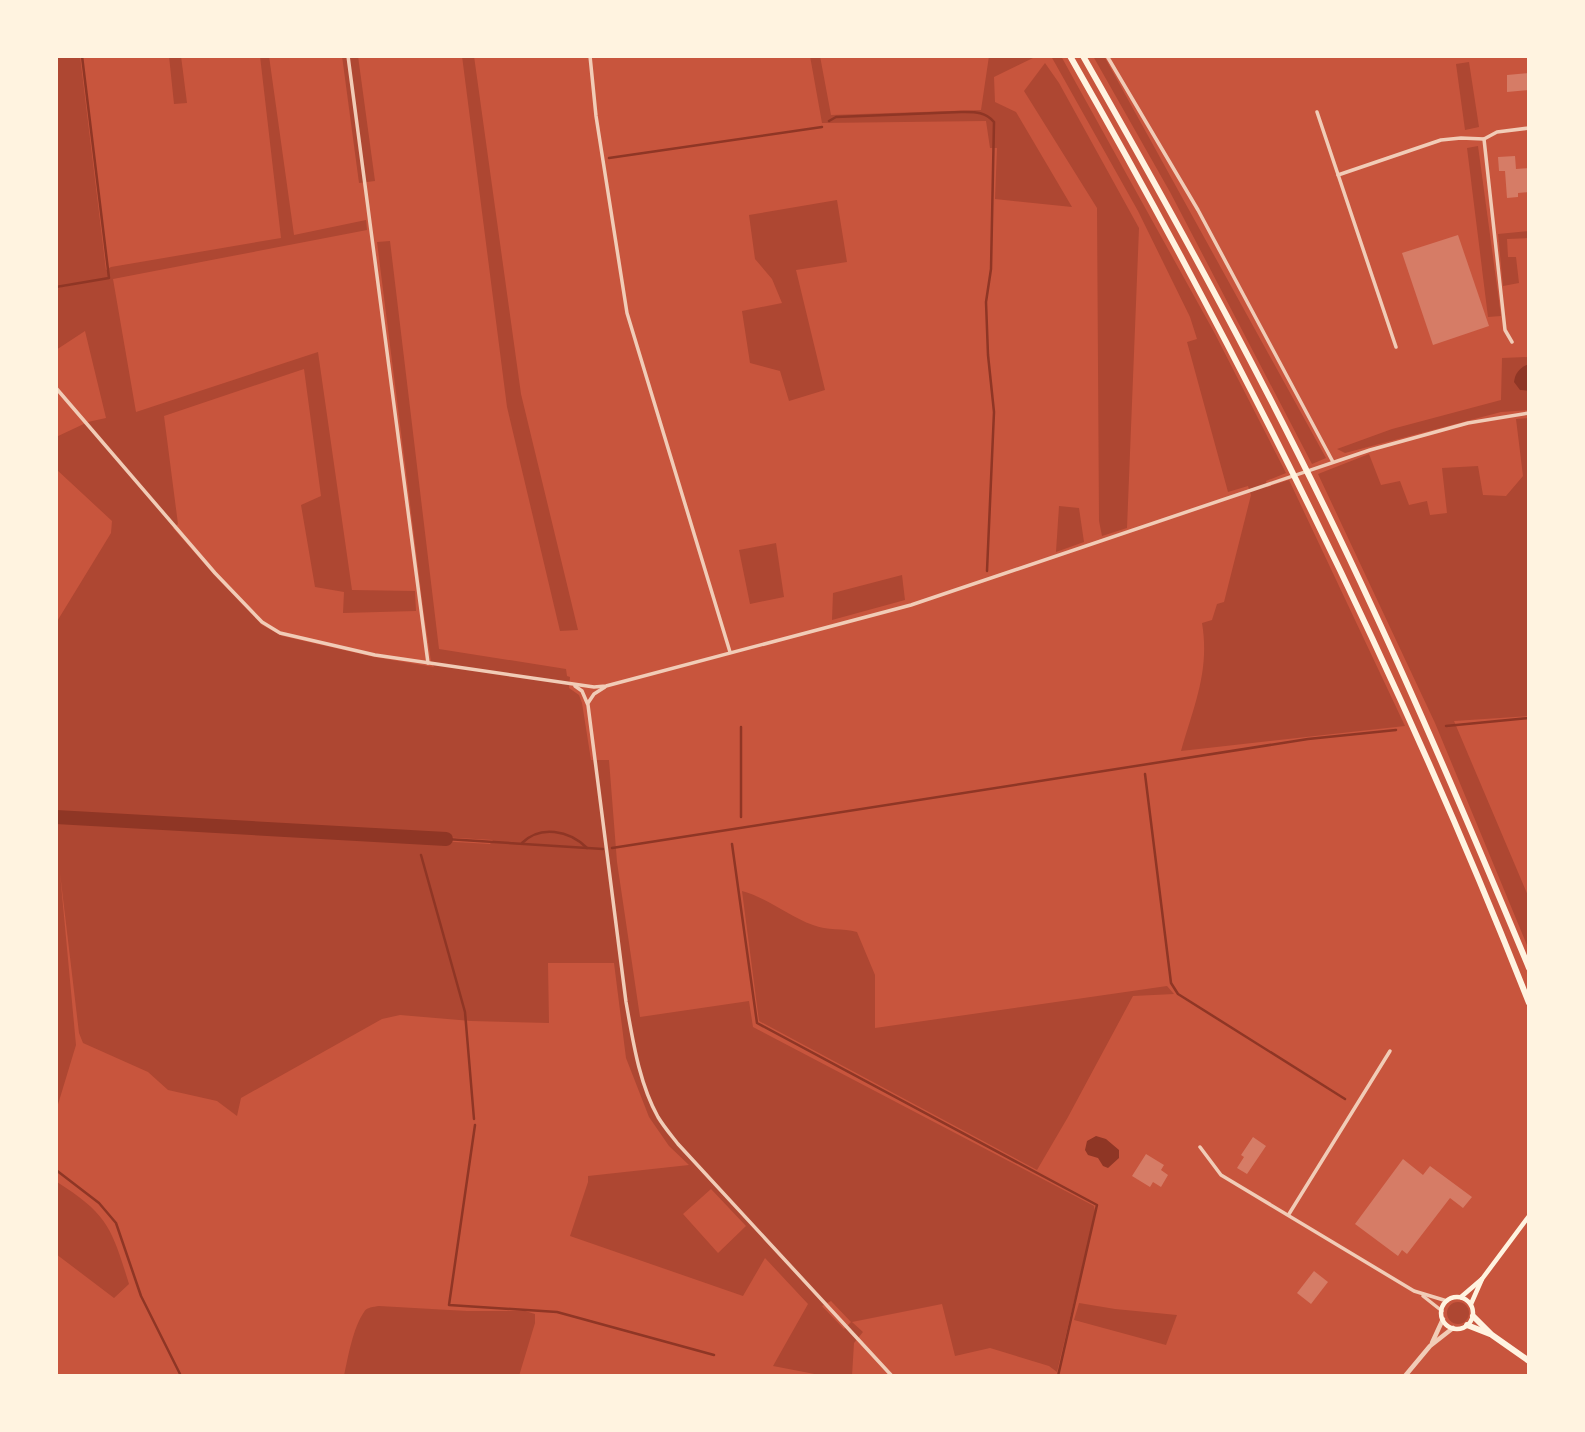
<svg xmlns="http://www.w3.org/2000/svg" width="1585" height="1432" font-family="'Work Sans',sans-serif">
	<rect width="100%" height="100%" fill="#c8553d"/>
	<g fill="#ae4732" fill-rule="evenodd">
		<path d="M56 56H80L106 270 111 267 281 238 260 56H269L294 235 366 220 367 230 113 279 136 412 318 352 352 590 415 591 416 611 343 613 344 592 315 587 301 505 321 496 304 369 164 416 178 524 173 528 216 577 262 625 282 636 374 657 434 667 431 661 424 615 377 242 390 241 439 649 566 669 567 676 570 677 569 688 579 695 582 703 591 760H609L617 862 640 1017 749 1001 753 1027 1094 1206 1095 1213 1057 1372 1049 1366 990 1348 955 1356 942 1304 852 1322 863 1332 854 1343 852 1376H825L773 1366 808 1304 765 1258 743 1296 570 1236 588 1182V1176L689 1165 669 1146 649 1117 626 1058 614 963H548L549 1023 471 1021 400 1015 382 1019 241 1098 237 1116 217 1101 168 1090 148 1072 83 1043 79 1033 60 873 76 1045 56 1111V819L490 844 493 840 56 815V623L111 533 112 521 56 469V437L88 422 106 418 85 331 56 350V288L73 285 56 287ZM711 1189 746 1226 718 1253 683 1214ZM831 1301 851 1322 844 1329 822 1306Z"/>
		<polygon points="169,56 181,56 187,103 174,104"/>
		<polygon points="342,56 358,56 375,181 359,183"/>
		<polygon points="462,56 474,56 521,394 578,630 560,631 507,407"/>
		<polygon points="810,56 820,56 831,115 981,110 989,56 1032,56 1033,58 994,77 995,102 1016,112 1072,207 995,199 997,148 990,148 986,121 822,123"/>
		<path d="M1051 56H1061L1214 332 1286 473 1266 481 1267 487 1289 480 1405 726 1181 751C1194 705 1210 671 1202 623L1212 620 1217 604 1224 602 1251 495 1248 486 1228 492 1187 342 1197 339 1190 317 1138 211Z"/>
		<polygon points="1093,56 1104,56 1326,458 1312,464 1170,192"/>
		<polygon points="1469,62 1479,127 1465,130 1456,64"/>
		<polygon points="1045,63 1059,83 1139,228 1127,528 1102,536 1099,521 1097,208 1024,91"/>
		<polygon points="1478,146 1501,316 1488,317 1467,148"/>
		<polygon points="837,200 847,262 796,270 825,390 789,401 780,371 750,363 742,311 782,303 772,279 755,259 749,215"/>
		<polygon points="1529,231 1529,238 1507,239 1508,257 1516,257 1519,283 1503,286 1498,234"/>
		<polygon points="1529,357 1529,364 1526,365 1520,390 1529,391 1529,410 1501,412 1345,453 1337,449 1392,429 1501,400 1502,358"/>
		<polygon points="1529,418 1529,716 1454,721 1529,898 1529,950 1435,723 1318,474 1369,454 1381,485 1400,481 1409,505 1427,501 1430,515 1447,513 1442,468 1478,466 1483,495 1506,496 1523,476 1516,419"/>
		<polygon points="1059,506 1079,508 1084,542 1056,552"/>
		<polygon points="776,543 784,597 750,604 739,550"/>
		<polygon points="902,575 905,600 832,620 833,593"/>
		<path d="M742 891C768 898 788 916 813 925 827 931 843 928 857 932L875 975V1028L1167 986 1174 994 1133 996 1068 1117 1037 1170 759 1021Z"/>
		<path d="M57 1182C108 1214 112 1229 129 1284L114 1298 56 1254Z"/>
		<circle cx="1458" cy="1313" r="11"/>
		<polygon points="1079,1303 1115,1309 1177,1315 1166,1345 1074,1320"/>
		<path d="M379 1306 467 1311H525L535 1314V1323L519 1376H344C348 1357 353 1328 364 1312 367 1307 373 1307 379 1306Z"/>
	</g>
	<g fill="#8f3625">
		<path d="M1529 364V391L1520 390 1514 382C1515 373 1520 367 1529 364Z"/>
		<polygon points="1096,1136 1106,1139 1119,1150 1119,1158 1108,1168 1103,1166 1098,1158 1088,1155 1085,1150 1087,1141"/>
	</g>
	<g fill="none" stroke-linecap="round" stroke-linejoin="round">
		<g stroke="#8f3625" stroke-width="2.5">
			<path d="M829 121 836 117 961 112C974 112 985 111 994 122L991 269 986 302 988 355 994 412 987 571"/>
			<polyline points="609,158 822,127"/>
			<polyline points="56,287 109,278 82,56"/>
			<polyline points="1446,726 1529,718"/>
			<polyline points="741,727 741,817"/>
			<polyline points="1145,774 1171,983 1178,994 1345,1099"/>
			<polyline points="446,839 603,849"/>
			<path d="M522 843C540 825 569 830 587 848"/>
			<polyline points="732,844 757,1023 1097,1205 1058,1376"/>
			<polyline points="612,848 1308,739 1396,730"/>
			<polyline points="421,855 465,1012 474,1119"/>
			<polyline points="475,1125 449,1305 557,1312 714,1355"/>
			<polyline points="56,1170 99,1203 116,1223 141,1296 181,1376"/>
		</g>
		<polyline stroke="#8f3625" stroke-width="14" points="56,817 446,839"/>
	</g>
	<g fill="#d67c66">
		<polygon points="1529,73 1529,90 1507,92 1507,75"/>
		<polygon points="1515,156 1516,169 1529,168 1529,192 1518,193 1518,197 1507,198 1505,171 1499,171 1498,157"/>
		<polygon points="1458,235 1489,326 1433,345 1402,253"/>
		<polygon points="1253,1137 1266,1146 1247,1174 1237,1168 1244,1157 1241,1155"/>
		<polygon points="1146,1154 1164,1165 1161,1170 1168,1175 1161,1187 1153,1182 1150,1187 1132,1176"/>
		<polygon points="1403,1159 1423,1175 1430,1166 1472,1197 1463,1208 1450,1198 1407,1254 1402,1250 1398,1256 1355,1224"/>
		<polygon points="1314,1271 1328,1282 1311,1304 1297,1293"/>
	</g>
	<g fill="none" stroke-linecap="round" stroke-linejoin="round">
		<g stroke="#f1ccb7" stroke-width="3.5">
			<polyline points="348,56 428,663"/>
			<polyline points="590,56 596,116 627,313 730,652"/>
			<polyline points="1107,56 1198,210 1333,462"/>
			<polyline points="1317,112 1396,347"/>
			<polyline points="1484,139 1505,330 1512,342"/>
			<polyline points="1338,175 1441,140 1461,138 1484,139 1497,132 1529,128"/>
			<polyline points="56,388 215,573 262,622 280,633 375,655 594,687 606,686 911,605 1370,450 1468,423 1529,413"/>
			<path d="M575 686 582 691 588 705 626 1002C633 1041 639 1083 658 1117 664 1127 671 1135 678 1144L892 1376"/>
			<polyline points="588,703 594,694 605,687"/>
			<polyline points="1200,1147 1221,1175 1414,1291 1447,1301"/>
			<polyline points="1289,1214 1390,1051"/>
			<polyline points="1423,1296 1442,1311"/>
		</g>
		<g stroke="#f1ccb7" stroke-width="4.5">
			<polyline points="1432,1343 1443,1319"/>
			<polyline points="1405,1376 1430,1346 1453,1328"/>
		</g>
		<g stroke="#fff3e0" stroke-width="4.5">
			<polyline points="1461,1297 1482,1279 1529,1216"/>
			<circle cx="1457" cy="1313" r="16"/>
			<polyline points="1471,1304 1482,1279"/>
		</g>
		<g stroke="#fff3e0" stroke-width="6">
			<path d="M1070 56C1244 361 1400 675 1529 1003"/>
			<path d="M1083 56C1186 237 1286 420 1373 609 1428 727 1479 848 1529 968"/>
			<polyline points="1473,1316 1492,1335 1529,1361"/>
			<polyline points="1467,1325 1490,1334"/>
		</g>
	</g>
	<rect width="1585" height="1432" fill="none" stroke="#fff3e0" stroke-width="116"/>
</svg>
